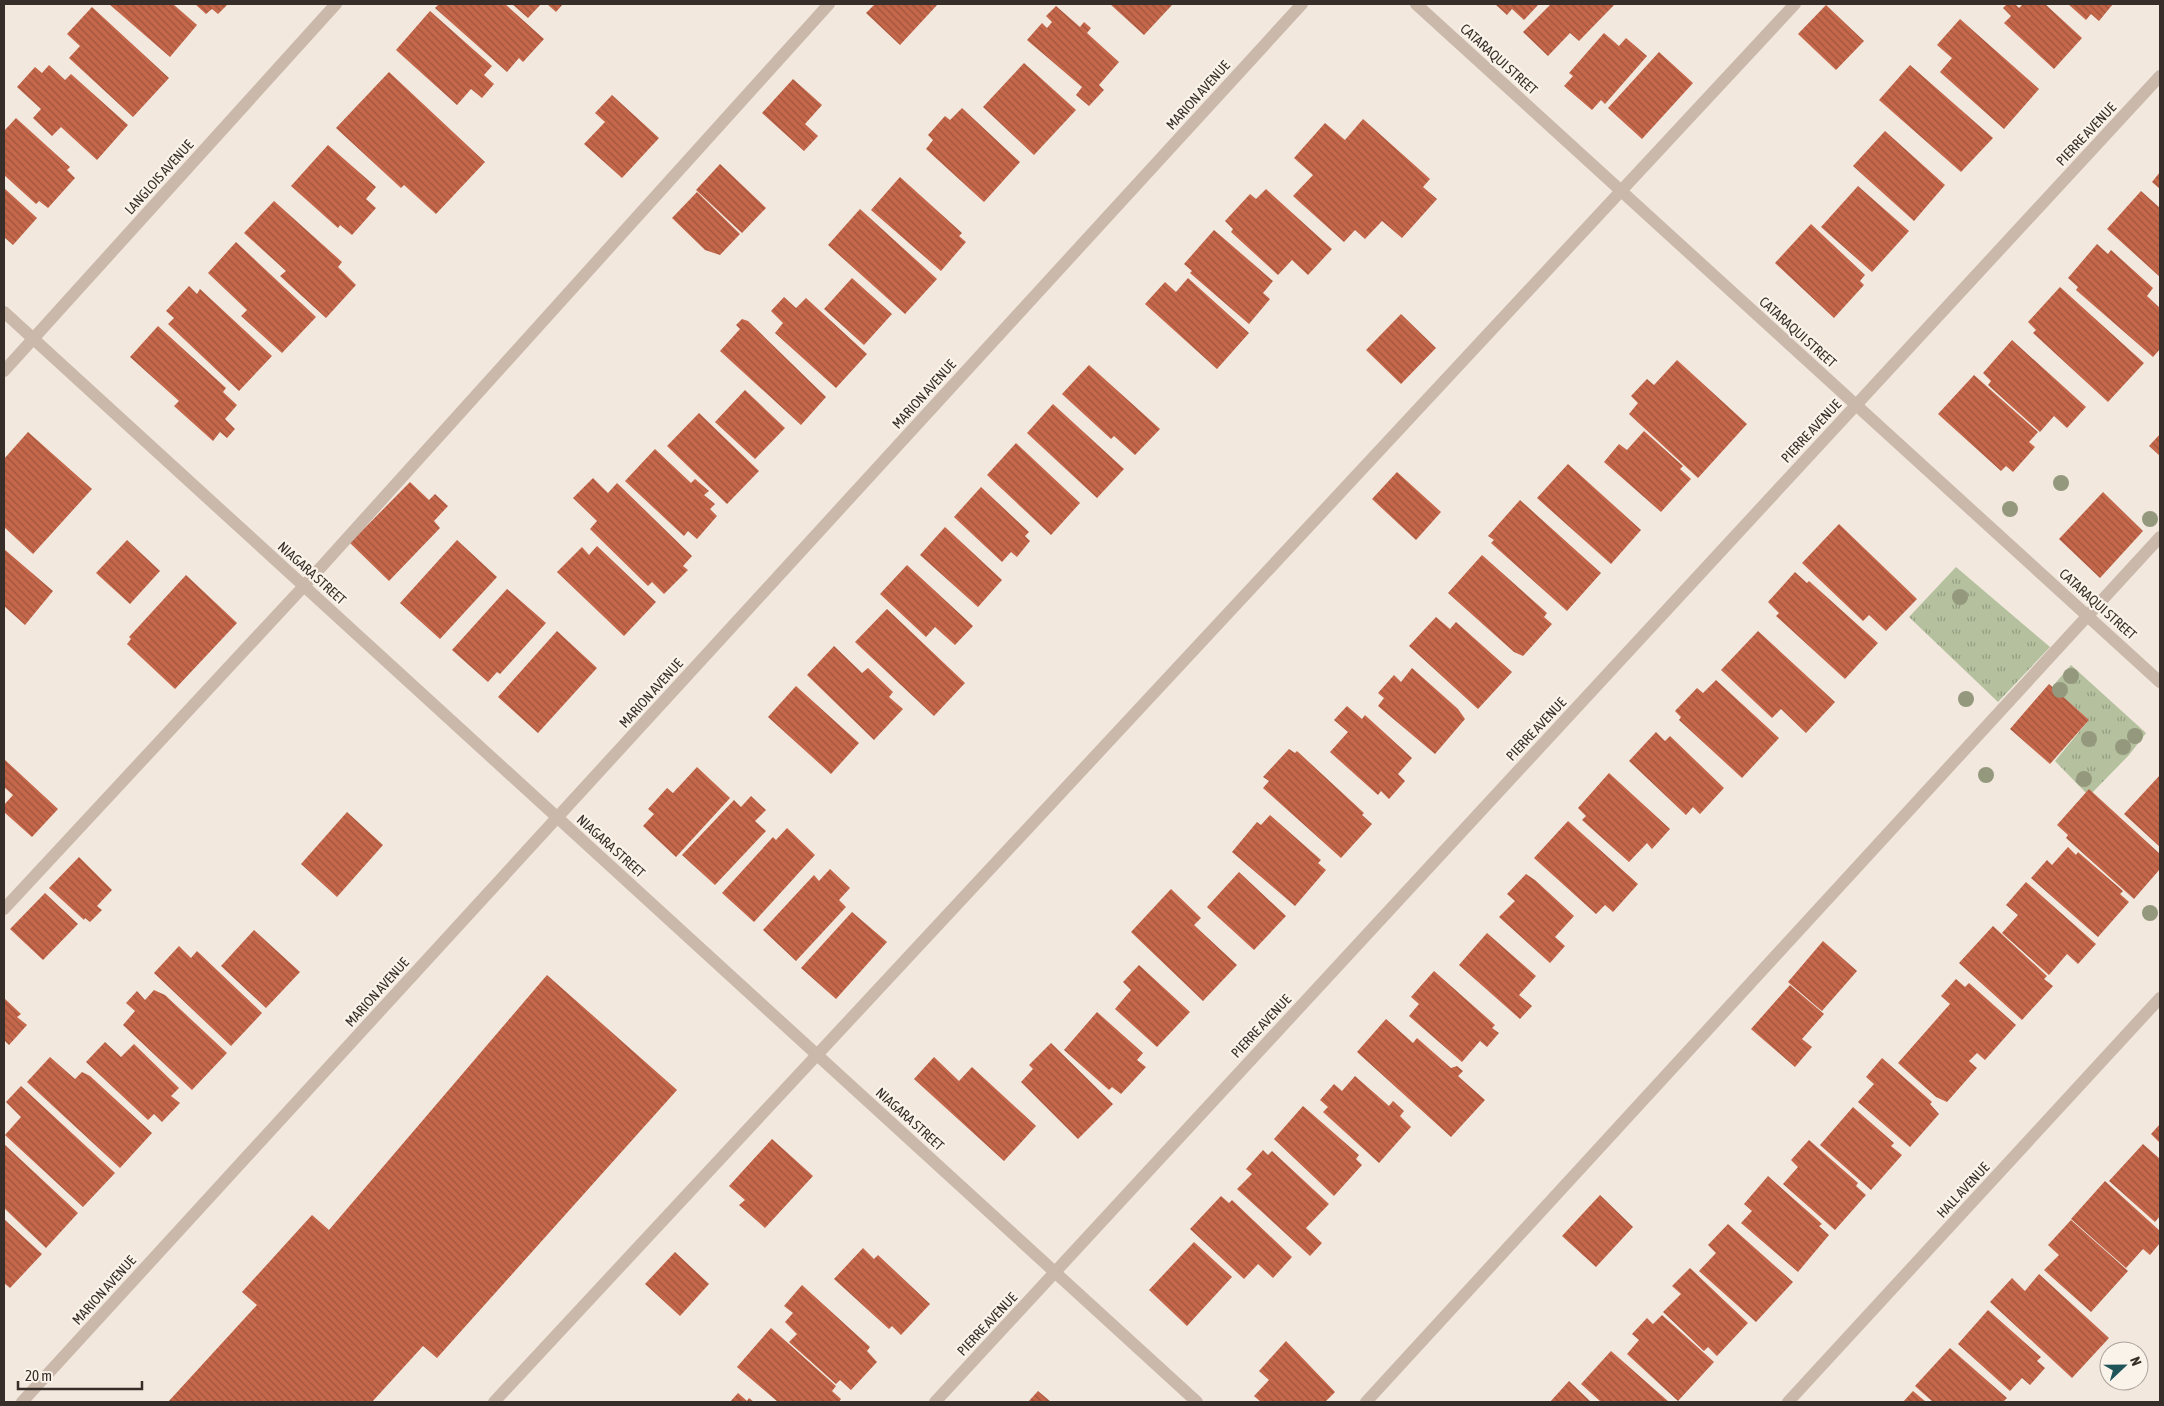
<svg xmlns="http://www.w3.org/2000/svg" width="2164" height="1406" font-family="'Asap Condensed',sans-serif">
	<defs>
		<pattern id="grass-tufts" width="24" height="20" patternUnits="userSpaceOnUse" patternTransform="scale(1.25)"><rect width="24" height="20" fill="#b5c19e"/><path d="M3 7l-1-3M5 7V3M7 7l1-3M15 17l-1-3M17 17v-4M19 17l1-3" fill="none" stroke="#949d81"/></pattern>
		<pattern id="building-back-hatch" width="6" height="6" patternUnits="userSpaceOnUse" patternTransform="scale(1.25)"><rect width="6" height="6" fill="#c4674a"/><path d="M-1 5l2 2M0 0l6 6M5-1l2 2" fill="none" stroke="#a0553e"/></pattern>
	</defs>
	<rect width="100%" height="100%" fill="#f2e8de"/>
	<g fill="url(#grass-tufts)">
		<polygon points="1956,567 2050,647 1998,702 1909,617"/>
		<polygon points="2071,665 2146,733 2129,755 2089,796 2055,761 2089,720 2052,687"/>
	</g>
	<g fill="url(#building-back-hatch)">
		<polygon points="109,4 173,4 197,25 170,57"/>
		<polygon points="195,4 228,4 218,14 212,9 206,14"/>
		<polygon points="439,4 505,4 544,39 523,62 519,58 507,72 435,8"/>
		<polygon points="512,4 541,4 528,18"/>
		<polygon points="547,4 563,4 556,12"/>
		<polygon points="875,4 938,4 900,45 866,13"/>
		<polygon points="1110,4 1173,4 1144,35"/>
		<polygon points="1495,4 1539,4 1524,20 1512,9 1507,15"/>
		<polygon points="1551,4 1615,4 1579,41 1570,33 1548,56 1523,32"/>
		<polygon points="2007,4 2015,4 2019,8 2023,4 2045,4 2082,38 2054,69 2004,23 2011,16 2003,8"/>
		<polygon points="2068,4 2113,4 2099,21 2091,14 2086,20"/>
		<polygon points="1826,5 1864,41 1836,70 1798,34"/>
		<polygon points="1056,6 1080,27 1084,22 1091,28 1087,33 1119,62 1099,85 1104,90 1089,106 1076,95 1082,87 1027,40 1042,23 1047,28 1052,22 1046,16"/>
		<polygon points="92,7 169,78 133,117 69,58 80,46 67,34"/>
		<polygon points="430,11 492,66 484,75 494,84 482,98 471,89 457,105 396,50"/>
		<polygon points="1960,19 2039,89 2004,129 1940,72 1952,58 1937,45"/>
		<polygon points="1604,33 1619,46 1626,38 1647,56 1605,104 1601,100 1592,110 1564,86 1573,76 1569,73"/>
		<polygon points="1659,52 1693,83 1642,139 1608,108"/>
		<polygon points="1024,63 1076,110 1034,155 983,107"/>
		<polygon points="49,65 65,80 71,74 128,125 97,160 61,127 52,136 33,118 41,109 17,87 35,67 42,73"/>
		<polygon points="1910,65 1993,138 1961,172 1879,100"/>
		<polygon points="389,72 485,162 436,214 404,185 401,188 336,128"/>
		<polygon points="793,79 822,105 805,124 818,136 804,151 762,113"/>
		<polygon points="612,95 659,138 622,178 584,144 605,122 595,113"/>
		<polygon points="962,108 1020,162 984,202 926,149 933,140 928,135 945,116 950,120"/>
		<polygon points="16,118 70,167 67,170 75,178 48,208 39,201 36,204 4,175 4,131"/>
		<polygon points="1363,119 1430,179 1423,187 1437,199 1402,238 1382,221 1365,239 1355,230 1344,242 1293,196 1313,175 1294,158 1325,123 1345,140"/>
		<polygon points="1885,131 1945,185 1914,221 1853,166"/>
		<polygon points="328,145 376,187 366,199 376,208 352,235 340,225 338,228 291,186"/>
		<polygon points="720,164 766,208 742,233 696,190"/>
		<polygon points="2160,172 2160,189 2152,182"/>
		<polygon points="900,177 962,233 959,236 966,242 941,271 871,210"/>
		<polygon points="1858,186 1909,231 1872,272 1821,227"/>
		<polygon points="4,188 37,218 13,245 4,237"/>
		<polygon points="1266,189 1332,249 1308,275 1292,260 1278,275 1231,232 1233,229 1225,221 1250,194 1256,199"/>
		<polygon points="2141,191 2160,208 2160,277 2107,229"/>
		<polygon points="697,192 740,234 720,255 705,250 672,218"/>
		<polygon points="274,201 342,262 338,267 356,285 326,318 280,276 286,271 244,233"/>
		<polygon points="860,209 937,279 905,314 828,245"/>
		<polygon points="1811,224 1865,275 1860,281 1864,285 1834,318 1775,263"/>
		<polygon points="1214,230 1273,281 1263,293 1270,299 1249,324 1190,273 1192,271 1184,264"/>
		<polygon points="236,242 316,317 282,353 241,316 247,310 208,273"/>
		<polygon points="2097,244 2108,254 2111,250 2153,288 2147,296 2160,308 2160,349 2153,357 2076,290 2078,287 2068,278"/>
		<polygon points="852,278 892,314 864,345 824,309"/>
		<polygon points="1188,278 1249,333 1217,369 1145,304 1165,282 1176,292"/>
		<polygon points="189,286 197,294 200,289 272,356 239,391 168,324 174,318 166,311"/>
		<polygon points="2060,287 2144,363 2108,402 2033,333 2036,330 2028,322"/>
		<polygon points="784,297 796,308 806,298 867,354 836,388 775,333 783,323 771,311"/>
		<polygon points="1401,314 1436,348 1401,384 1366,350"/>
		<polygon points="742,319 748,321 826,397 801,425 720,351 740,329 736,325"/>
		<polygon points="158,326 226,388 223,392 237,405 225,419 235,429 227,438 220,432 213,441 174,406 179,401 130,357"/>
		<polygon points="2012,340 2086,407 2067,428 2054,416 2040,432 1988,385 1991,381 1983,373"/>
		<polygon points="1677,360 1747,424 1698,478 1629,414 1638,403 1631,396 1647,379 1654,385"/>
		<polygon points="1089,365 1160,429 1135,455 1114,436 1111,439 1062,394"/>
		<polygon points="1974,375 2038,432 2029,442 2035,447 2013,472 2006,466 2001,471 1938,414"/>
		<polygon points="745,390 785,428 755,459 715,422"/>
		<polygon points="1053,404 1124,469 1097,498 1027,433"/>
		<polygon points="699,413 759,471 727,504 667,446"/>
		<polygon points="1644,431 1683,466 1680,469 1691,479 1661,512 1604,462 1619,444 1627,450"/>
		<polygon points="28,432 92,489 33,554 4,527 4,459"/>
		<polygon points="2160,434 2160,456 2149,446"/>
		<polygon points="1016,443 1080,503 1051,535 987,475"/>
		<polygon points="655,449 691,483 695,479 709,491 704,495 715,504 710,509 717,516 697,539 688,531 684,536 625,481"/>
		<polygon points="1568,464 1641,530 1611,564 1537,498"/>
		<polygon points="1397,472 1441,512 1416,540 1372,499"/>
		<polygon points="593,478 608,493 617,483 692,556 683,566 688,570 664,594 652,582 648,586 590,529 597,521 573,498"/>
		<polygon points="410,482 429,500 435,494 448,506 434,521 440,528 389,581 350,543"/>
		<polygon points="981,487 1029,532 1025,536 1030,541 1017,557 1011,552 1002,562 954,517"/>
		<polygon points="2103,492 2143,531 2100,578 2059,539"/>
		<polygon points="1520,500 1601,573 1567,611 1491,543 1494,540 1488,536"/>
		<polygon points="1839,524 1917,599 1886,631 1869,615 1863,621 1802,563"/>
		<polygon points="945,527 1002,580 978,607 920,555"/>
		<polygon points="127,540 160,571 130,604 96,573"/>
		<polygon points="457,540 497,577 440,639 400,603"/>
		<polygon points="597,546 656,602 624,636 557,572 582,547 589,555"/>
		<polygon points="4,549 53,591 25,625 4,606"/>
		<polygon points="1482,555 1547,613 1544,617 1552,624 1523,656 1514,652 1448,593"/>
		<polygon points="907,565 973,626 955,645 935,627 926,637 880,594"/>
		<polygon points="1795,572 1807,583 1809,581 1878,643 1845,679 1776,616 1779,613 1768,602"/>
		<polygon points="186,575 237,623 175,689 127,644 131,639 129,637"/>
		<polygon points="507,589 546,623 500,674 497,672 488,682 452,650"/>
		<polygon points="887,609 965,683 934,716 855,642"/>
		<polygon points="1436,617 1450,629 1456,622 1512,672 1478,709 1409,646"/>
		<polygon points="557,631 597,668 538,733 498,697"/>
		<polygon points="1758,631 1835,702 1806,733 1781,709 1772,718 1721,670"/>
		<polygon points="834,646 862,673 868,668 893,692 889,697 903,709 874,740 807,675"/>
		<polygon points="1412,668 1458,709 1465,719 1435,754 1378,706 1384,698 1378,693 1394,675 1401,682"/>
		<polygon points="1716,680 1779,738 1742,778 1679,720 1681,717 1675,711 1697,688 1703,693"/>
		<polygon points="2049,684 2089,720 2050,764 2010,729"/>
		<polygon points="796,686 859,743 831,774 768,717"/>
		<polygon points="1347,706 1362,719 1365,715 1412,758 1398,774 1405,781 1389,799 1381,791 1378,795 1330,752 1348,732 1334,720"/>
		<polygon points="1656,732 1665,741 1670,736 1724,788 1700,814 1693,807 1686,815 1629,761"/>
		<polygon points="1289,749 1295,753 1297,751 1364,813 1362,815 1372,824 1341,858 1263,788 1269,781 1263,777"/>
		<polygon points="4,759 58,809 32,837 4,812 4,805 13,795 4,787"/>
		<polygon points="697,767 730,798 676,857 643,826 654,814 648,809 667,788 673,793"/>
		<polygon points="1609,773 1670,829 1652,849 1647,843 1629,862 1582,820 1586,816 1578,808"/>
		<polygon points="2160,775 2160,847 2124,814"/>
		<polygon points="2089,789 2160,854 2160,869 2134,899 2066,838 2068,835 2057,825"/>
		<polygon points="751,796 766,810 755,821 766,831 715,885 682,855 734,800 741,807"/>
		<polygon points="347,812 383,845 337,897 301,864"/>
		<polygon points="1270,815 1321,860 1318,863 1326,870 1295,906 1232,852 1257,822 1261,825"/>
		<polygon points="1568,821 1638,884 1613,912 1605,905 1596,914 1534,858"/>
		<polygon points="787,828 815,855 754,922 722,893 773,837 776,840"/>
		<polygon points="2068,847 2076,855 2078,852 2123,891 2120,894 2129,902 2098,937 2031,878 2047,860 2052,865"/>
		<polygon points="79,857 112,890 97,906 102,910 90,922 85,918 84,920 49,888"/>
		<polygon points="830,869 850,888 839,900 846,907 796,961 763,930 814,875 819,881"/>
		<polygon points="1239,872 1286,916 1254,950 1207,907"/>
		<polygon points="1526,874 1535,880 1574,916 1555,937 1565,946 1550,963 1499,917 1515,901 1507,894"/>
		<polygon points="2026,882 2096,944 2078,964 2067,954 2049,975 2002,933 2018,915 2006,905"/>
		<polygon points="1171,889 1201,918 1194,925 1237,965 1203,1001 1131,932"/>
		<polygon points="45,893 78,924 43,960 10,929"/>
		<polygon points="852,912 887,942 836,999 801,968"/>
		<polygon points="1993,926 2047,976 2044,979 2053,986 2022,1020 1959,963"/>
		<polygon points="254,930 300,972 266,1008 221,966"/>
		<polygon points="1487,933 1536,976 1519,995 1532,1006 1520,1019 1459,965"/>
		<polygon points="1823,941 1857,971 1822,1011 1788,982"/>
		<polygon points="179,946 191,958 197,951 262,1013 231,1046 154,973"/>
		<polygon points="1139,965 1190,1012 1157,1047 1115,1009 1131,990 1123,982"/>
		<polygon points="1434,971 1495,1025 1492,1028 1499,1033 1487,1047 1480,1041 1462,1062 1409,1016 1419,1004 1411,997"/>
		<polygon points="547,975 677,1090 437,1358 423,1346 372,1402 168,1402 257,1305 242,1292 312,1215 329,1230"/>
		<polygon points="1956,979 1965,987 1969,983 2016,1025 1985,1060 1977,1053 1969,1061 1977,1068 1947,1102 1936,1097 1898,1063 1950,1004 1941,996"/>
		<polygon points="1790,985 1824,1014 1802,1039 1812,1047 1795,1067 1751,1029"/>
		<polygon points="154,990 165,995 227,1053 192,1090 123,1025 135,1011 126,1003 137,991 145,1000"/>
		<polygon points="4,998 21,1014 17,1017 27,1025 9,1045 4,1040"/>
		<polygon points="1097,1012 1143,1053 1137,1060 1146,1067 1121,1094 1112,1087 1109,1090 1064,1050"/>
		<polygon points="1386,1019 1413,1043 1417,1038 1451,1068 1457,1066 1463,1071 1458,1076 1485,1100 1451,1137 1357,1052"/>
		<polygon points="105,1042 121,1057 134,1044 179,1088 171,1096 180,1103 162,1122 154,1114 148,1120 86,1062"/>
		<polygon points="1051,1043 1113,1104 1078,1139 1021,1082 1033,1069 1029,1065"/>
		<polygon points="50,1057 75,1079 82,1072 90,1076 152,1133 120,1168 27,1082"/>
		<polygon points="934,1057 959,1081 972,1067 1036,1126 1004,1161 914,1079"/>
		<polygon points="1882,1058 1932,1102 1930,1104 1939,1114 1910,1147 1858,1102 1874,1084 1866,1077"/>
		<polygon points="1355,1076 1389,1106 1393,1101 1404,1111 1400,1116 1411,1127 1379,1163 1323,1112 1328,1107 1320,1100 1334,1084 1342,1091"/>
		<polygon points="21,1086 115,1173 83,1207 5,1135 21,1117 6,1102"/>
		<polygon points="1303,1106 1359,1155 1356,1159 1362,1165 1334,1196 1274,1139"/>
		<polygon points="1853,1107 1894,1143 1891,1146 1902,1155 1871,1190 1820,1145"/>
		<polygon points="2160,1124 2160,1143 2151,1134"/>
		<polygon points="772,1139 813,1176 765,1228 739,1205 745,1200 729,1186"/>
		<polygon points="1809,1140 1858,1183 1856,1186 1866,1195 1835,1230 1783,1184 1798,1167 1791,1160"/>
		<polygon points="4,1144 78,1213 46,1248 4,1208"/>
		<polygon points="2143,1144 2160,1159 2160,1216 2155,1222 2109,1181"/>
		<polygon points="1263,1150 1268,1155 1272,1151 1329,1204 1306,1228 1322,1243 1310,1256 1237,1189 1252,1174 1246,1169"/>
		<polygon points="1768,1176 1822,1224 1819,1226 1829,1235 1798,1272 1741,1223 1752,1211 1744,1204"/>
		<polygon points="2105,1181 2160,1231 2160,1243 2150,1255 2143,1249 2126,1268 2071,1219"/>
		<polygon points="1600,1195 1633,1227 1596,1267 1562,1236"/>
		<polygon points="1221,1196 1229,1203 1232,1200 1292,1257 1273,1278 1258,1264 1244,1279 1190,1229"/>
		<polygon points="4,1219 42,1254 10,1288 4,1283"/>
		<polygon points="2071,1220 2128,1271 2091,1312 2044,1270 2059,1255 2048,1245"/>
		<polygon points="1728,1224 1793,1282 1756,1322 1699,1271 1716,1253 1708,1245"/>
		<polygon points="1194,1242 1232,1277 1187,1326 1149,1290"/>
		<polygon points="863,1248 874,1259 878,1255 930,1304 901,1335 892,1326 889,1329 834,1279"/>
		<polygon points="675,1252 709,1284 680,1316 645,1284"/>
		<polygon points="1690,1268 1748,1323 1717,1356 1708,1347 1704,1351 1663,1312 1681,1294 1672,1286"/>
		<polygon points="2039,1274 2109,1338 2072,1378 1990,1302 2012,1278 2025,1291"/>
		<polygon points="802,1285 870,1347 867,1351 877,1362 851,1390 840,1380 836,1384 789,1342 797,1334 785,1322 793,1313 784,1306"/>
		<polygon points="1988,1310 2041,1357 2037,1361 2045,1368 2030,1385 2022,1378 2010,1391 1958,1344"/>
		<polygon points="1662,1315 1714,1362 1678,1401 1627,1354 1639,1340 1632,1334 1647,1318 1653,1324"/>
		<polygon points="771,1328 836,1386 832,1391 841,1399 839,1402 778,1402 737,1367"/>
		<polygon points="1286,1341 1335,1392 1325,1402 1261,1402 1254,1396 1269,1380 1259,1371"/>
		<polygon points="1950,1348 2007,1398 2003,1402 1933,1402 1915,1386"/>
		<polygon points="1611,1351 1669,1402 1601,1402 1581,1384"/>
		<polygon points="1569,1381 1591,1402 1550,1402"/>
		<polygon points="1038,1391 1051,1402 1028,1402"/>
		<polygon points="1913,1391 1926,1402 1903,1402"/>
		<polygon points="738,1393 747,1401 749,1398 754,1402 730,1402"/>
	</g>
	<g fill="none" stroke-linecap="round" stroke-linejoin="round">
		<g stroke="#cab8aa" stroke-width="12">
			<polyline points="1416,4 2160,682"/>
			<polyline points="4,312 1197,1402"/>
			<polyline points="4,371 336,4"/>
			<polyline points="4,909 304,586 829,4"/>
			<polyline points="22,1402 1302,4"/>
			<polyline points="494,1402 1795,4"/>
			<polyline points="935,1402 2160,76"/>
			<polyline points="1366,1402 2160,537"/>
			<polyline points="1788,1402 2160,998"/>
		</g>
	</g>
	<g fill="#94987d">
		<circle cx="2061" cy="483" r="8"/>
		<circle cx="2010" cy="509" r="8"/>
		<circle cx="2150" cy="519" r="8"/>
		<circle cx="1960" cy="597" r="8"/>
		<circle cx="2071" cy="676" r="8"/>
		<circle cx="2060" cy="690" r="8"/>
		<circle cx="1966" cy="699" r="8"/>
		<circle cx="2135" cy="736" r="8"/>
		<circle cx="2089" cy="739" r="8"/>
		<circle cx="2123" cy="747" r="8"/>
		<circle cx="1986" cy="775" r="8"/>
		<circle cx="2084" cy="779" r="8"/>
		<circle cx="2150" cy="913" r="8"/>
	</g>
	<g text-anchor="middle" stroke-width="4.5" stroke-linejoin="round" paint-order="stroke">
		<g font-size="14" fill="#382e29" stroke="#faf3ea">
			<text transform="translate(1499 59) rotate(42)" y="5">CATARAQUI STREET</text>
			<text transform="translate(1198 95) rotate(-48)" y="5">MARION AVENUE</text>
			<text transform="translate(2086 134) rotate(-47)" y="5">PIERRE AVENUE</text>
			<text transform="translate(159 177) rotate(-48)" y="5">LANGLOIS AVENUE</text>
			<text transform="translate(1798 332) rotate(42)" y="5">CATARAQUI STREET</text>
			<text transform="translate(924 394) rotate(-48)" y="5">MARION AVENUE</text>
			<text transform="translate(1811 431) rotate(-47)" y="5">PIERRE AVENUE</text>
			<text transform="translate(312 573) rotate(42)" y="5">NIAGARA STREET</text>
			<text transform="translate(2098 604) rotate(42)" y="5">CATARAQUI STREET</text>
			<text transform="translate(651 693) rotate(-48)" y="5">MARION AVENUE</text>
			<text transform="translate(1536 729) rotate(-47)" y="5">PIERRE AVENUE</text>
			<text transform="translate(611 846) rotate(42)" y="5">NIAGARA STREET</text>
			<text transform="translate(377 992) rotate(-48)" y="5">MARION AVENUE</text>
			<text transform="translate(1261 1026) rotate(-47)" y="5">PIERRE AVENUE</text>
			<text transform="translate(910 1119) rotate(42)" y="5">NIAGARA STREET</text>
			<text transform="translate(1963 1190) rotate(-47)" y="5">HALL AVENUE</text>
			<text transform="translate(104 1290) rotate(-48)" y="5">MARION AVENUE</text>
			<text transform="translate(987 1324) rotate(-47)" y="5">PIERRE AVENUE</text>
		</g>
	</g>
	<rect width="2164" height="1406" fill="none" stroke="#382e29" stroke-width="10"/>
	<g transform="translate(2124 1366) rotate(68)"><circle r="24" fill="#faf3ea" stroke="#aca49d"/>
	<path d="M0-4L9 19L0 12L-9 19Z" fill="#1f5559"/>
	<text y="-8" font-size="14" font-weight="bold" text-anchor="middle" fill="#382e29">N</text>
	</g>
	<path d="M18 1381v8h124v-8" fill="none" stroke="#382e29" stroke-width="2.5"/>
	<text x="25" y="1381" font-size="15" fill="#382e29" stroke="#faf3ea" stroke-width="4" paint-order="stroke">20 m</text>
</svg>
